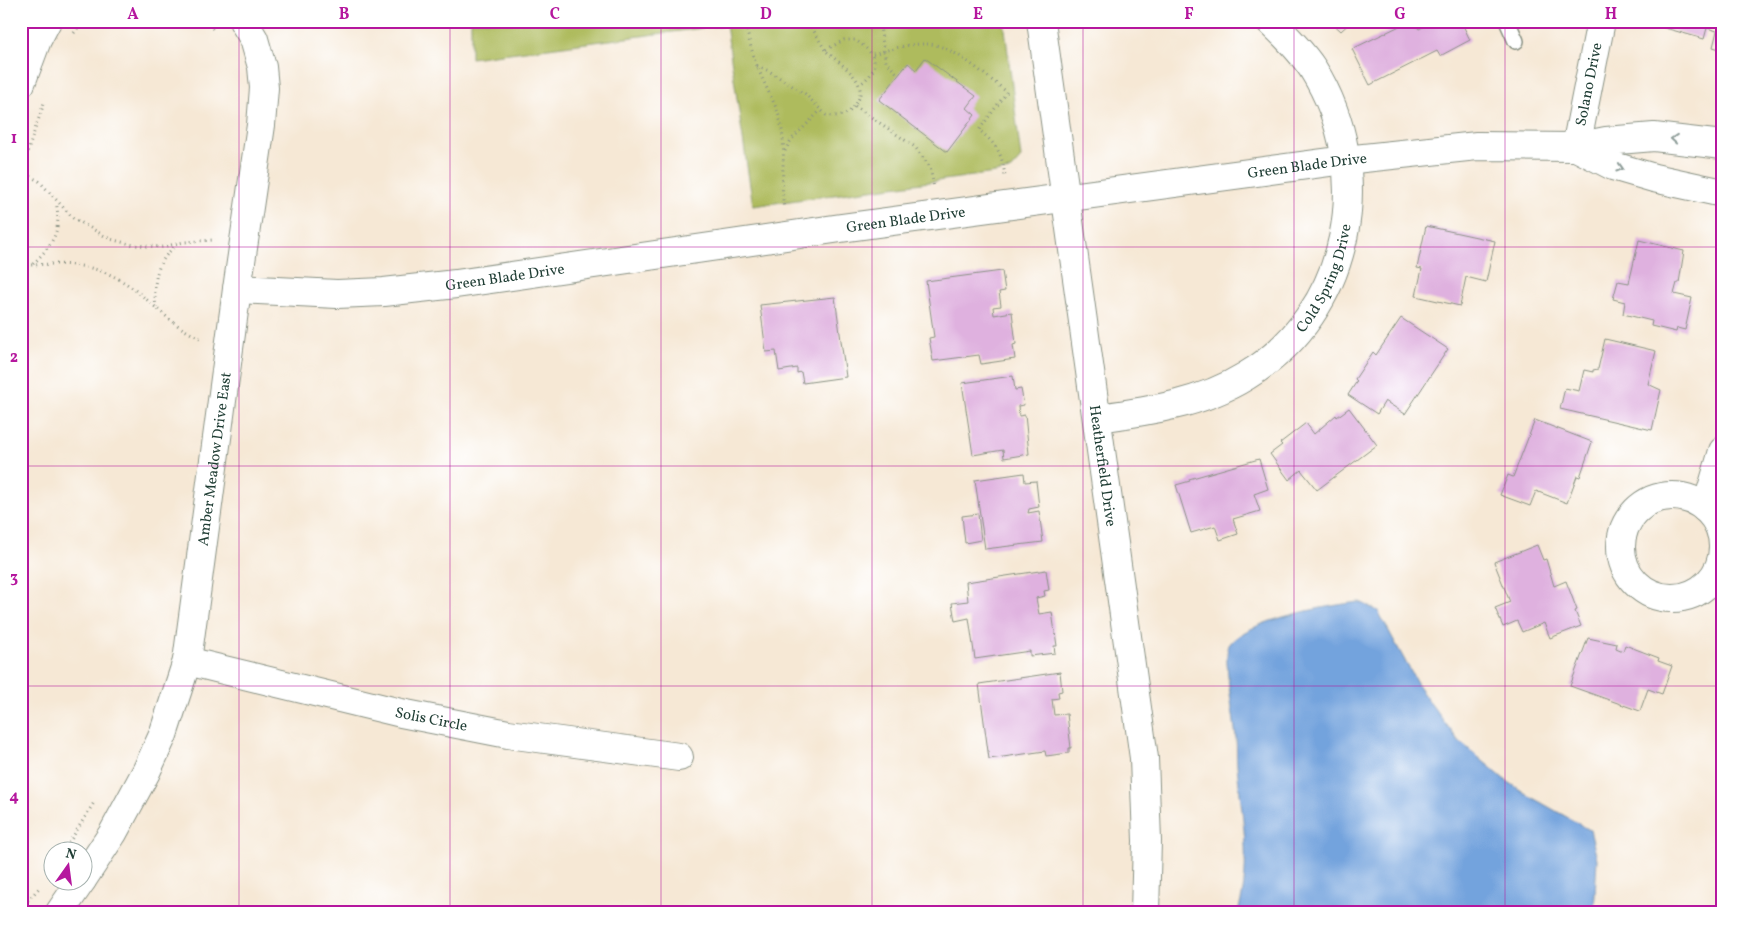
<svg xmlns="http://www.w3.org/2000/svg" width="1744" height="933" font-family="Vollkorn,serif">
	<rect width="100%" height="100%" fill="#fff"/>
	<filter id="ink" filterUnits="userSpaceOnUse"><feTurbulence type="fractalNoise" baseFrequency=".02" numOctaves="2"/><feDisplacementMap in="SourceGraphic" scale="10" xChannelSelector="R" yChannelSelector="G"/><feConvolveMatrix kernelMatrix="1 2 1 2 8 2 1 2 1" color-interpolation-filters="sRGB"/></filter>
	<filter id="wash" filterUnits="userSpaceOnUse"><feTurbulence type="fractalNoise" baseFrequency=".0096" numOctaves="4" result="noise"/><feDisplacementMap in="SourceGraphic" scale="20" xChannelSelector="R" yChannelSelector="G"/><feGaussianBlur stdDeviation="1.12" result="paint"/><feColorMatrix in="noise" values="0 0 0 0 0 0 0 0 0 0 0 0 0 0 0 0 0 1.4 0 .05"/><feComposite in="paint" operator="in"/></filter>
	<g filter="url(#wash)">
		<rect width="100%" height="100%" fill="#f6e8d5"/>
		<polygon fill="#aebb5d" stroke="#667c48" points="471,21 1004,21 1021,158 1010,170 995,173 753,206 726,25 471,58"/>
		<path fill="#73a3dd" stroke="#497088" d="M1360 602 1378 611 1422 692 1457 739 1504 779 1531 797 1590 830 1597 859 1594 912H1238C1253 864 1241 813 1237 765 1236 756 1237 747 1236 739 1235 722 1222 656 1229 645 1246 620 1330 605 1360 602Z"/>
		<g id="blocks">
			<g fill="#dfb1df">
				<polygon points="1330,21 1352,21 1341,31"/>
				<polygon points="1410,21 1419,29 1425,26 1422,21 1461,21 1470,40 1440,56 1437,51 1370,85 1352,49"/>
				<polygon points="1640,21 1723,21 1723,50 1713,47 1717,31 1707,28 1704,39"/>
				<polygon points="925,58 976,96 967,108 975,115 947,152 879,100 908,63 916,70"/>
				<polygon points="1426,226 1495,241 1486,282 1466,277 1460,306 1416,296 1422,269 1417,268"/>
				<polygon points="1639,240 1684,251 1679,283 1677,283 1674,294 1692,298 1685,330 1677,328 1676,332 1651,326 1652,321 1623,314 1625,302 1613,299 1618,281 1629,283"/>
				<polygon points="1002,271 1005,291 999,292 1001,306 993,307 994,315 1012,312 1016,344 1013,345 1015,359 981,364 979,355 933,361 929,338 934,337 926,281"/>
				<polygon points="835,297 846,377 803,383 801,372 797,373 797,368 779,371 776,351 766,352 760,305"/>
				<polygon points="1401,318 1448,349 1405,414 1385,401 1377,414 1348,395 1357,381 1355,379 1373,352 1376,355"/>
				<polygon points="1605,339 1656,351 1648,384 1661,390 1652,430 1560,409 1565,388 1579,391 1584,370 1593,372 1593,370 1598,369"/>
				<polygon points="1013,376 1015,390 1021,389 1024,405 1018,406 1019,416 1025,415 1029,454 1004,458 1003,450 973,455 962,383"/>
				<polygon points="1349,408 1377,445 1317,490 1301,470 1289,480 1270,454 1282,445 1280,443 1306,423 1314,434 1336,415 1337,417"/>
				<polygon points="1535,420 1592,442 1580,477 1577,476 1567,503 1536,491 1530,506 1500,495 1508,475 1513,477"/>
				<polygon points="1259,459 1268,489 1254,494 1260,511 1233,519 1238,534 1220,540 1215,526 1191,533 1176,485 1190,481 1189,479"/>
				<polygon points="1024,473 1025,482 1036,481 1039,507 1029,509 1028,513 1039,511 1043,542 985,549 975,480"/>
				<polygon points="978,514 981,540 965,543 962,516"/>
				<polygon points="1537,545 1543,560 1546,559 1554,586 1566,581 1577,610 1575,611 1581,626 1550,638 1544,623 1522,632 1517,621 1503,627 1495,608 1510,602 1494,562"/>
				<polygon points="1046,570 1049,590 1044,591 1045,596 1036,598 1039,614 1052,612 1057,646 1054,646 1055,653 1030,656 1030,651 975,659 969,618 955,621 952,603 968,601 966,582"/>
				<polygon points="1588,638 1617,644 1616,648 1623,651 1625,645 1659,658 1658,661 1672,666 1662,694 1648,689 1640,711 1570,686"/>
				<polygon points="1060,672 1062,691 1058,692 1059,698 1052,699 1054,715 1067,714 1071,748 1069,748 1069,753 1046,756 1045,751 989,759 979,684"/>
			</g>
		</g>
	</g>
	<g filter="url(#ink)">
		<use href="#blocks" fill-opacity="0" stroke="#8a9284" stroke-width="1"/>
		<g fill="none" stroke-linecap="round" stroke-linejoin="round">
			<g stroke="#8a9284" stroke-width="18">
				<polyline id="service" points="1507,21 1516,41"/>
			</g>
			<g stroke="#8a9284" stroke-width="30">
				<g id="minor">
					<path id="s1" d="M1041 21 1144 758 1147 841 1145 912"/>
					<polyline points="21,83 37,40 47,21"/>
					<polyline points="1576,147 1613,166 1654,178 1723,193"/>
					<path id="s2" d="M1576 147 1601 21"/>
					<path id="s3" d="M237 289 337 294 384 292 456 284 841 228 1345 160 1477 146 1576 147 1606 141 1654 137 1723 145"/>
					<path id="s4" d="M1098 418C1149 411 1201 404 1246 376 1352 312 1377 172 1313 69 1301 51 1286 36 1270 21"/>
					<circle cx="1672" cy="547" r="51"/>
					<polyline points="1706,509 1723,451"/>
					<path id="s5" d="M187 661 401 713 508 734 679 757"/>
					<path id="s6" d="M82 880 113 833 146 772 163 735 187 661 237 289 261 125 264 88 262 67 254 39 243 21"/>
					<polyline points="60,912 82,880"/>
				</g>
			</g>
			<g stroke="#8a9284" stroke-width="3" stroke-dasharray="1 4" stroke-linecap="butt">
				<polyline points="205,21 215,31"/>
				<path d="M745 21C749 43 755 64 765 84 770 96 777 107 780 120 788 152 779 177 784 208"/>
				<polyline points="804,21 811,26 825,50"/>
				<polyline points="879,21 886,62 898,74"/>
				<polyline points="74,33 83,21"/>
				<path d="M873 54C890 49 912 43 929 44 953 45 988 78 1007 92L979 130C998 146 1002 153 1005 177"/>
				<path d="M757 66 769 71 805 94 826 115C835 117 846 116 852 109 876 83 841 66 825 50L844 40H855C876 53 883 68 860 84"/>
				<polyline points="855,106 915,147 930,167 934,188"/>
				<polyline points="785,151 791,140 820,111"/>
				<polyline points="21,171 45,100"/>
				<polyline points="21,172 39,181 73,218 110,239 134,245 162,247 184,242 213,240"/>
				<path d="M33 264C53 244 62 231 56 202"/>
				<path d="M21 266C63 262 100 262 135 290 158 308 173 326 200 338"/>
				<path d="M156 308C153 282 155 262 177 245"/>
				<polyline points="69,843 95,801"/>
				<polyline points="21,908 39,888"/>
			</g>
			<use href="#service" stroke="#fff" stroke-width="15"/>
			<use href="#minor" stroke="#fff" stroke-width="28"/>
		</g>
		<defs><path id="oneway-chevron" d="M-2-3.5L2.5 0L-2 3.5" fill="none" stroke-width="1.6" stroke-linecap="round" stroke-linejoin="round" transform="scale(1.25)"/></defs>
		<g stroke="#8f9e9a">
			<use href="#oneway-chevron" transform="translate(1674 139) rotate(-175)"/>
			<use href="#oneway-chevron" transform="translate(1620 168) rotate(17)"/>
		</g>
	</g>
	<path fill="none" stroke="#b5179e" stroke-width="1" stroke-opacity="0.55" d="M239 21V912M450 21V912M661 21V912M872 21V912M1083 21V912M1294 21V912M1505 21V912M21 247H1723M21 466H1723M21 686H1723"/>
	<g text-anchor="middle" stroke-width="4" stroke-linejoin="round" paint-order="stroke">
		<g font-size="15" fill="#1f3d34" stroke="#fff">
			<text dy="5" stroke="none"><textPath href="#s2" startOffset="64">Solano Drive</textPath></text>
			<text dy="5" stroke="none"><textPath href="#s3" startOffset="1079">Green Blade Drive</textPath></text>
			<text dy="5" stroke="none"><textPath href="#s3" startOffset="674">Green Blade Drive</textPath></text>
			<text dy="5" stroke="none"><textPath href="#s4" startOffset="284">Cold Spring Drive</textPath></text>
			<text dy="5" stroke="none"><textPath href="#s3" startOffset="269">Green Blade Drive</textPath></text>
			<text dy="5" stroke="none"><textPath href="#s6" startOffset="448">Amber Meadow Drive East</textPath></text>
			<text dy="5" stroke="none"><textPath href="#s1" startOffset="449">Heatherfield Drive</textPath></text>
			<text dy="5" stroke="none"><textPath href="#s5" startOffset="251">Solis Circle</textPath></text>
		</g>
	</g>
	<rect width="1744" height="933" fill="none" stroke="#fff" stroke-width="55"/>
	<g transform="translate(68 866) rotate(14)"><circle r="24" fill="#ffffff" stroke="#a5b1ae"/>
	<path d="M0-4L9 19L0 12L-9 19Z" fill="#b5179e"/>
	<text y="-8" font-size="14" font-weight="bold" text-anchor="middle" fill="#1f3d34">N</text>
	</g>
	<rect x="28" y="28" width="1688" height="878" fill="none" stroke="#b5179e" stroke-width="2"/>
	<g font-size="16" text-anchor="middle" font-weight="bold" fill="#b5179e">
		<text x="133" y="19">A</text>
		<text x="344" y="19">B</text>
		<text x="555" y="19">C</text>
		<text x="766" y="19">D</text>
		<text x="978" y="19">E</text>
		<text x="1189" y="19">F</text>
		<text x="1400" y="19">G</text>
		<text x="1611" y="19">H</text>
		<text x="14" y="143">1</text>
		<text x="14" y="362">2</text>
		<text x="14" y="582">3</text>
		<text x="14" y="801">4</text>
	</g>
</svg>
